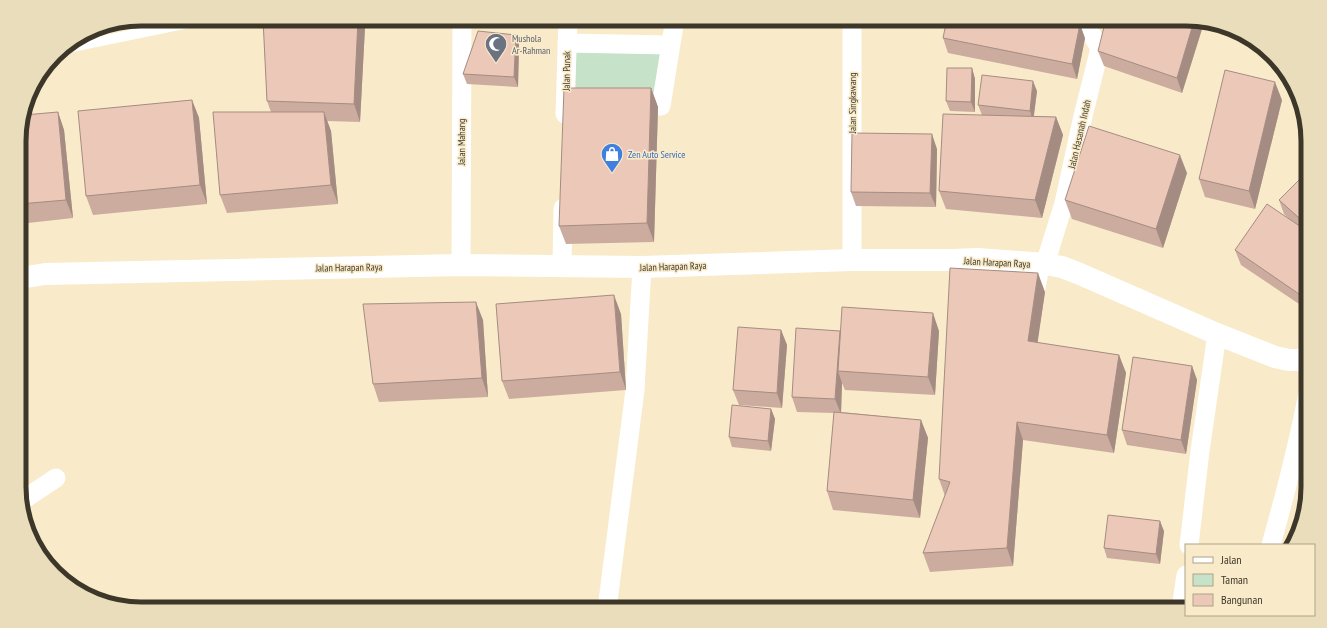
<svg xmlns="http://www.w3.org/2000/svg" width="1327" height="628" font-family="'PT Sans Narrow',sans-serif">
	<rect width="100%" height="100%" fill="#f9ebc9"/>
	<polygon fill="#c6e2c9" points="573,51 661,54 658,107 570,107"/>
	<g fill="none" stroke-linecap="round" stroke-linejoin="round">
		<g stroke="#fff" stroke-width="10">
			<polyline points="62,49 203,20"/>
			<polyline points="1039,296 1045,264"/>
		</g>
		<g stroke="#fff" stroke-width="19">
			<polyline points="852,19 852,260"/>
			<polyline points="567,43 670,45"/>
			<polyline points="661,106 675,19"/>
			<polyline points="565,114 568,19"/>
			<path d="M1045 264 1064 203 1083 116 1100 48C1089 31 1088 24 1067 19"/>
			<polyline points="461,265 462,19"/>
			<polyline points="562,267 563,208"/>
			<polyline points="20,502 56,478"/>
			<polyline points="1189,545 1200,451 1217,334"/>
			<path d="M1271 545C1285 495 1298 445 1308 393"/>
			<polyline points="607,609 635,390 642,267"/>
			<polyline points="1181,609 1186,575"/>
		</g>
		<polyline stroke="#fff" stroke-width="22" points="20,278 45,274 461,265 642,267 852,260 952,260 978,259 1045,264 1062,267 1080,274 1217,334 1275,357 1289,360 1308,360"/>
	</g>
	<g fill="#cbac9f">
		<polygon points="263,19 362,19 365,27 360,122 327,121 331,131 338,204 227,213 220,195 271,112 267,101"/>
		<polygon points="1186,19 1199,22 1202,29 1182,93 1104,66 1098,51"/>
		<polygon points="516,35 519,45 518,87 467,84 463,74"/>
		<polygon points="943,38 1085,38 1077,79 948,53"/>
		<polygon points="972,68 975,79 975,112 950,111 946,101"/>
		<polygon points="651,88 658,107 654,242 566,244 559,226"/>
		<polygon points="1037,91 1034,116 1056,117 1063,135 1042,218 946,209 939,191 982,115 978,105"/>
		<polygon points="192,100 199,118 207,204 93,215 86,196"/>
		<polygon points="1282,100 1255,209 1205,197 1199,179"/>
		<polygon points="58,112 64,130 73,218 19,224 19,133"/>
		<polygon points="937,149 936,207 856,206 851,192"/>
		<polygon points="1307,172 1307,304 1305,308 1241,265 1235,250 1288,218 1284,214 1279,200"/>
		<polygon points="1187,173 1163,248 1072,219 1065,200"/>
		<polygon points="1045,292 1037,343 1119,355 1126,373 1114,453 1023,440 1013,566 930,572 923,553 945,496 939,479"/>
		<polygon points="621,314 626,390 509,399 502,381"/>
		<polygon points="483,320 488,397 379,402 373,384"/>
		<polygon points="781,330 787,345 782,408 739,405 733,390"/>
		<polygon points="840,331 840,333 939,331 935,395 845,390 842,383 841,412 921,420 928,438 920,518 833,510 827,491 834,413 797,412 792,397"/>
		<polygon points="1192,366 1197,380 1186,454 1127,445 1122,430"/>
		<polygon points="771,409 775,419 771,451 732,447 729,437"/>
		<polygon points="1164,531 1160,564 1107,558 1104,548"/>
	</g>
	<g fill="#a58c82">
		<polygon points="358,19 362,19 365,27 360,122 354,104"/>
		<polygon points="1194,21 1199,22 1202,29 1182,93 1177,78"/>
		<polygon points="1080,24 1085,38 1077,79 1072,64"/>
		<polygon points="516,35 519,45 518,87 514,77"/>
		<polygon points="972,68 975,79 975,112 971,102"/>
		<polygon points="1033,81 1037,91 1033,121 1030,111"/>
		<polygon points="1275,82 1282,100 1255,209 1249,191"/>
		<polygon points="651,88 658,107 654,242 647,223"/>
		<polygon points="192,100 199,118 207,204 200,185"/>
		<polygon points="58,112 64,130 73,218 66,200"/>
		<polygon points="324,112 331,131 338,204 331,185"/>
		<polygon points="1056,117 1063,135 1042,218 1035,200"/>
		<polygon points="932,134 937,149 936,207 930,193"/>
		<polygon points="1180,155 1187,173 1163,248 1156,229"/>
		<polygon points="1038,273 1045,292 1035,360 1028,341"/>
		<polygon points="1307,282 1307,304 1305,308 1299,294"/>
		<polygon points="614,295 621,314 626,390 620,372"/>
		<polygon points="476,302 483,320 488,397 482,378"/>
		<polygon points="933,313 939,331 935,395 928,377"/>
		<polygon points="781,330 787,345 782,408 777,393"/>
		<polygon points="840,331 845,345 838,371 842,383 841,414 835,399"/>
		<polygon points="1119,355 1126,373 1114,453 1107,435"/>
		<polygon points="1192,366 1197,380 1186,454 1181,440"/>
		<polygon points="771,409 775,419 771,451 768,441"/>
		<polygon points="921,420 928,438 920,518 913,500"/>
		<polygon points="1017,422 1023,440 1013,566 1007,548"/>
		<polygon points="1160,521 1164,531 1160,564 1156,554"/>
	</g>
	<g fill="#ecc8b9" stroke="#a58c82">
		<polygon points="263,19 358,19 354,104 267,101"/>
		<polygon points="947,19 1057,19 1080,24 1072,64 943,38"/>
		<polygon points="1106,19 1186,19 1194,21 1177,78 1098,51"/>
		<polygon points="478,31 516,35 514,77 463,74"/>
		<polygon points="947,68 972,68 971,102 946,101"/>
		<polygon points="1225,70 1275,82 1249,191 1199,179"/>
		<polygon points="982,75 1033,81 1030,111 978,105"/>
		<polygon points="564,88 651,88 647,223 559,226"/>
		<polygon points="192,100 200,185 86,196 78,111"/>
		<polygon points="58,112 66,200 19,204 19,133 24,115"/>
		<polygon points="213,112 324,112 331,185 220,195"/>
		<polygon points="943,114 1056,117 1035,200 939,191"/>
		<polygon points="1089,126 1180,155 1156,229 1065,200"/>
		<polygon points="852,133 932,134 930,193 851,192"/>
		<polygon points="1307,172 1307,225 1279,200"/>
		<polygon points="1267,204 1307,231 1307,282 1299,294 1235,250"/>
		<polygon points="950,268 1038,273 1028,341 1119,355 1107,435 1017,422 1007,548 923,553 950,482 939,479"/>
		<polygon points="614,295 620,372 502,381 496,304"/>
		<polygon points="476,302 482,378 373,384 363,304"/>
		<polygon points="842,307 933,313 928,377 838,371"/>
		<polygon points="738,327 781,330 777,393 733,390"/>
		<polygon points="796,328 840,331 835,399 792,397"/>
		<polygon points="1133,357 1192,366 1181,440 1122,430"/>
		<polygon points="732,405 771,409 768,441 729,437"/>
		<polygon points="834,412 921,420 913,500 827,491"/>
		<polygon points="1108,515 1160,521 1156,554 1104,548"/>
	</g>
	<defs>
		<g id="mosque-pin" transform="scale(1.15)"><path d="M0 17L-7.5 6A9.5 9.5 0 1 1 7.5 6Z" fill="#6b7280" stroke="#f9ebc9"/><path d="M3.5-4.9A6 6 0 1 0 3.5 4.9A5 5 0 1 1 3.5-4.9Z" fill="#fff"/></g>
		<g id="shop-pin" transform="scale(1.15)"><path d="M0 17L-7.5 6A9.5 9.5 0 1 1 7.5 6Z" fill="#3f7fe0" stroke="#f9ebc9"/><path d="M-5-2.5h2.3a2.7 3.5 0 0 1 5.4 0H5L5.5 6h-11ZM-1.5-2.5h3a1.5 2.3 0 0 0-3 0Z" fill="#fff"/></g>
	</defs>
	<g fill-rule="evenodd">
		<use href="#mosque-pin" x="496" y="44"/>
		<use href="#shop-pin" x="612" y="154"/>
	</g>
	<g text-anchor="middle" stroke-width="3" stroke-linejoin="round" paint-order="stroke">
		<g font-size="10" fill="#5b616d" stroke="#f9ebc9" text-anchor="start">
			<text x="512" y="42">Mushola<tspan x="512" dy="12">Ar-Rahman</tspan></text>
		</g>
		<g font-size="10" fill="#3d372a" stroke="#f9ebc9">
			<text transform="translate(566 71) rotate(-89)" y="4">Jalan Punak</text>
			<text transform="translate(852 103) rotate(-90)" y="4">Jalan Singkawang</text>
			<text transform="translate(1079 134) rotate(-77)" y="4">Jalan Hasanah Indah</text>
			<text transform="translate(461 142) rotate(-90)" y="4">Jalan Mahang</text>
			<text transform="translate(997 262) rotate(3)" y="4">Jalan Harapan Raya</text>
			<text transform="translate(673 266) rotate(-2)" y="4">Jalan Harapan Raya</text>
			<text transform="translate(349 267) rotate(-1)" y="4">Jalan Harapan Raya</text>
		</g>
		<g font-size="10" fill="#366cbe" stroke="#f9ebc9" text-anchor="start">
			<text x="628" y="158">Zen Auto Service</text>
		</g>
	</g>
	<path d="M0 0H1327V628H0ZM141 26H1186A115 115 0 0 1 1301 141V487A115 115 0 0 1 1186 602H141A115 115 0 0 1 26 487V141A115 115 0 0 1 141 26Z" fill="#eaddbc" fill-rule="evenodd"/>
	<path fill="none" stroke="#3d372a" stroke-width="5" d="M141 26H1186A115 115 0 0 1 1301 141V487A115 115 0 0 1 1186 602H141A115 115 0 0 1 26 487V141A115 115 0 0 1 141 26Z"/>
	<rect x="1185" y="544" width="130" height="72" fill="#f9ebc9" stroke="#aea389"/>
	<rect x="1193" y="557" width="20" height="6" fill="#ffffff" stroke="#aea389"/>
	<text x="1221" y="564" font-size="12" fill="#3d372a">Jalan</text>
	<rect x="1193" y="574" width="20" height="12" fill="#c6e2c9" stroke="#aea389"/>
	<text x="1221" y="584" font-size="12" fill="#3d372a">Taman</text>
	<rect x="1193" y="594" width="20" height="12" fill="#ecc8b9" stroke="#aea389"/>
	<text x="1221" y="604" font-size="12" fill="#3d372a">Bangunan</text>
</svg>
